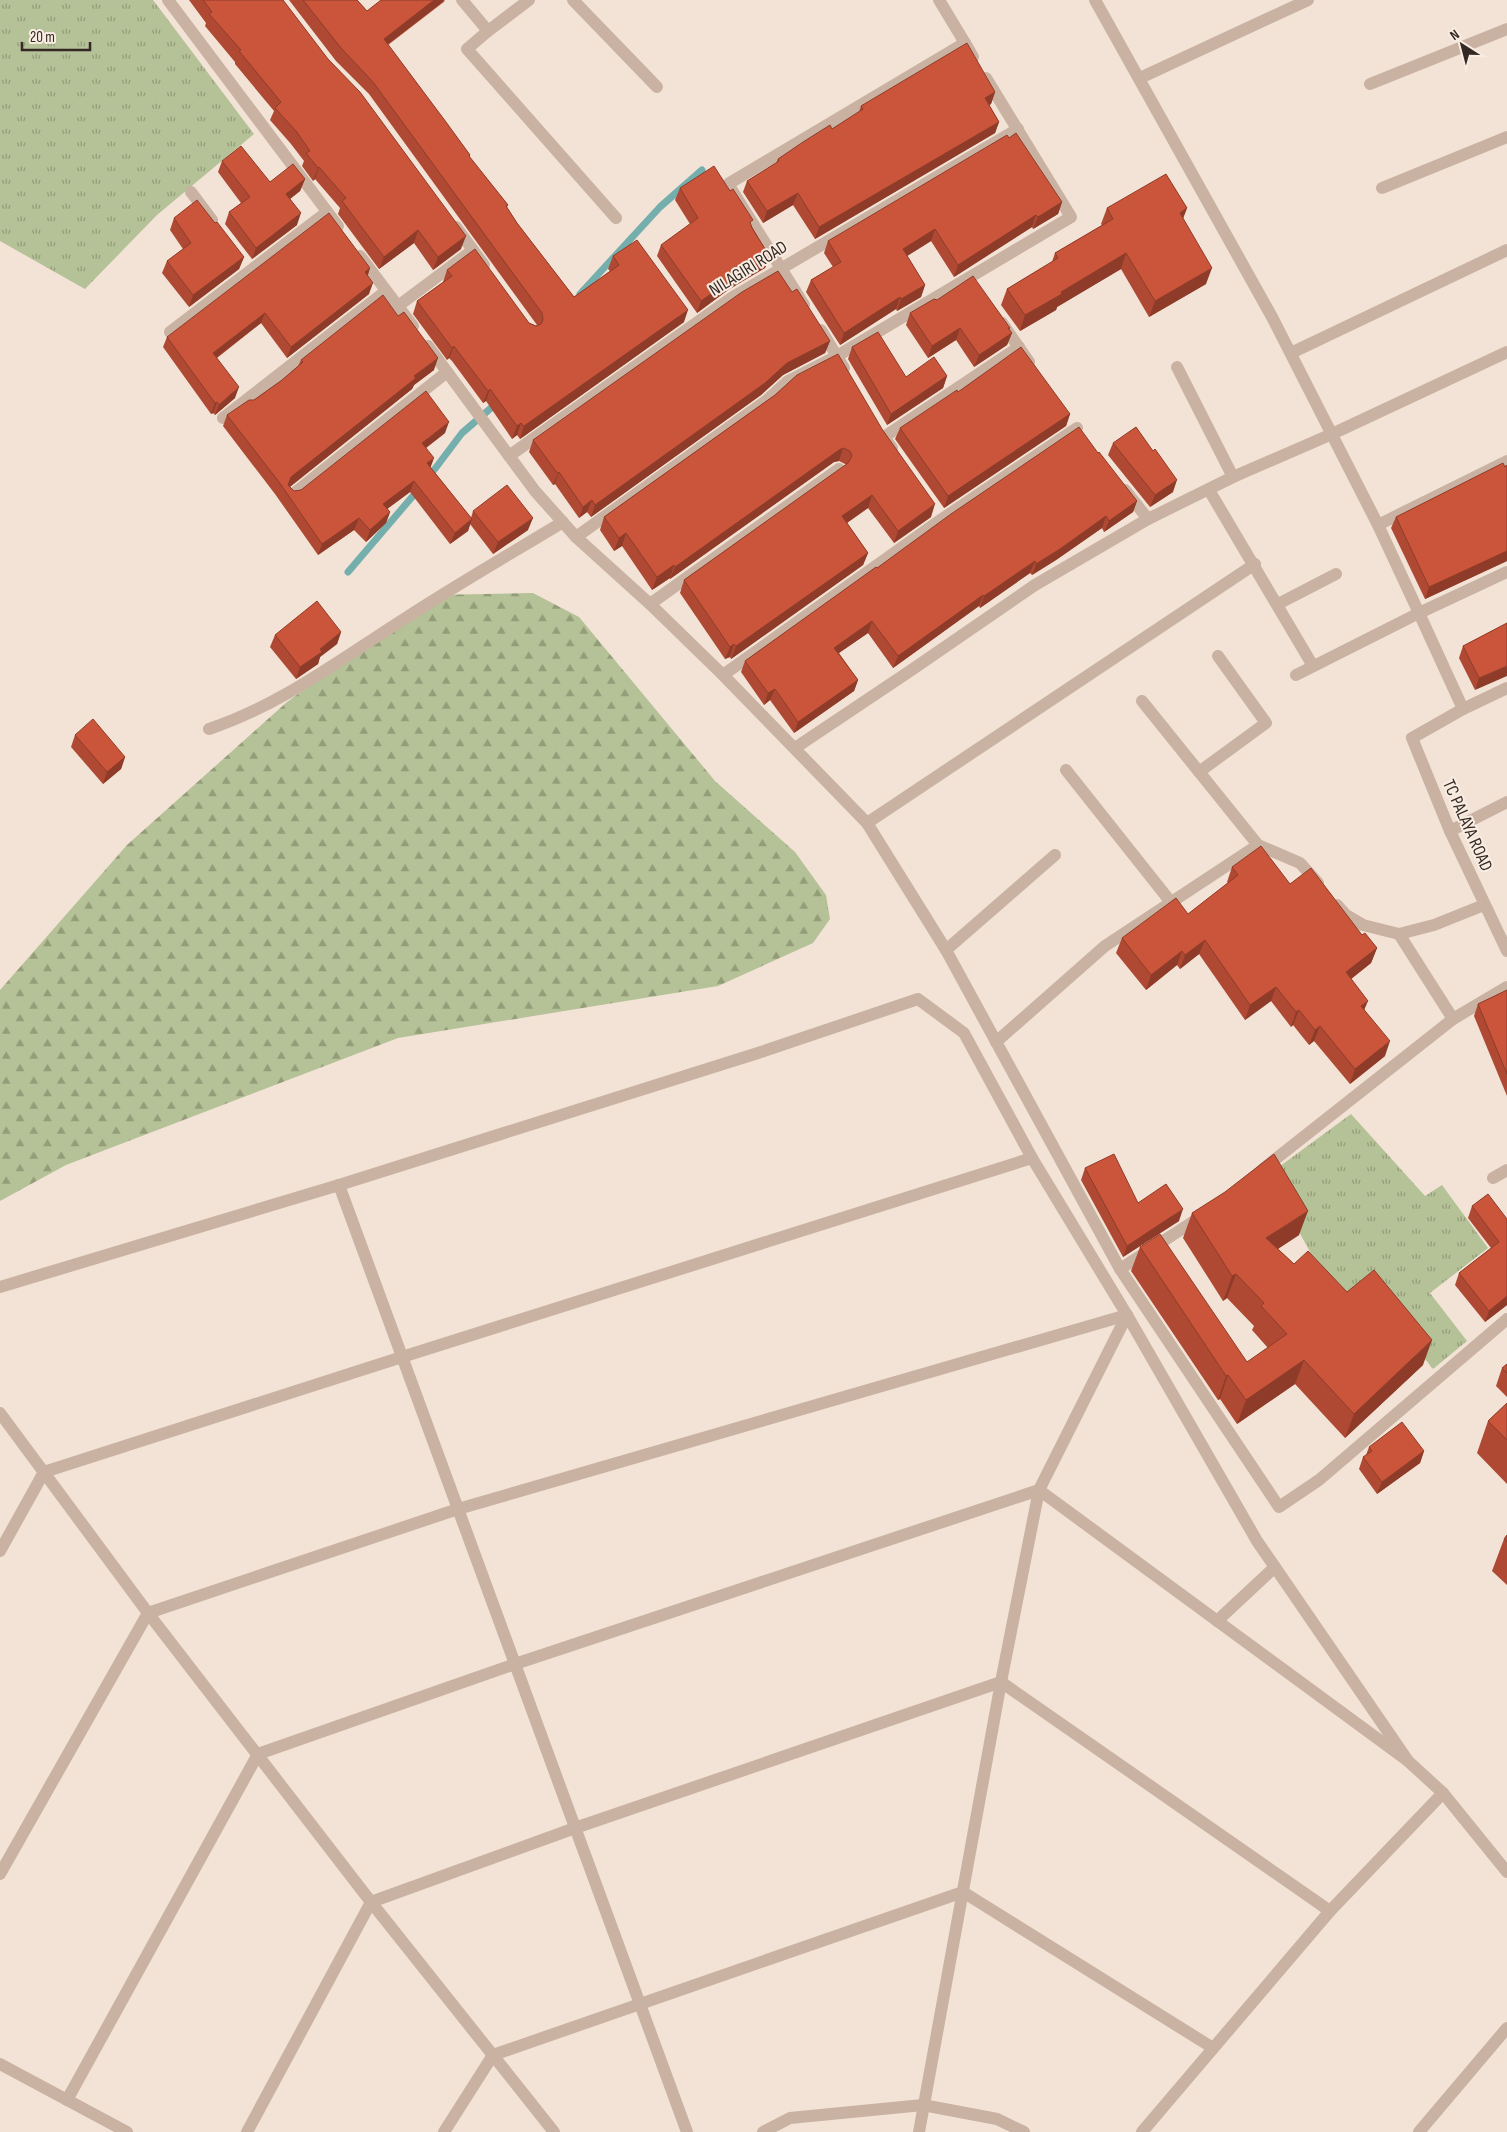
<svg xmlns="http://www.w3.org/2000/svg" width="1507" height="2132" font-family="'Sofia Sans Condensed',sans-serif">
	<defs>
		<pattern id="grass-tufts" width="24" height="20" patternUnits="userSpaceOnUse" patternTransform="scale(1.25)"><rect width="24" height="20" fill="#b5c196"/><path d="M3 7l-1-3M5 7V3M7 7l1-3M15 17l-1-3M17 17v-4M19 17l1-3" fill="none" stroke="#949d7a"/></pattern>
		<pattern id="forest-firs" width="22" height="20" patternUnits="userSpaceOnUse" patternTransform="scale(1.25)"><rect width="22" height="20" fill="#b5c196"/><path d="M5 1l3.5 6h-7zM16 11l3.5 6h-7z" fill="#949d7a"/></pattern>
	</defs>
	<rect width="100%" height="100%" fill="#f2e3d6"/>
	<g fill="url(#grass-tufts)">
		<polygon points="0,0 153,0 254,134 157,215 85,289 0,241"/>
		<polygon points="1351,1114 1425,1196 1442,1185 1488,1248 1430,1293 1467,1341 1433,1369 1370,1290 1328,1294 1309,1250 1268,1175"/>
	</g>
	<polygon fill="url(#forest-firs)" points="533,593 579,617 715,781 795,852 826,895 830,919 813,943 718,986 398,1038 66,1165 0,1201 0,990 127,845 287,702 434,595"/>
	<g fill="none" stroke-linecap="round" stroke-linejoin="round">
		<g stroke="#74afae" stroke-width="7">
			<polyline points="580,294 660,207 702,170"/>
			<polyline points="428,478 462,433 498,402"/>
			<polyline points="348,572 418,490"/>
		</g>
		<g stroke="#cab2a2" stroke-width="12">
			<polyline points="168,0 338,226"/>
			<polyline points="462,0 488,31 529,0"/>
			<polyline points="573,0 657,87"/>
			<polyline points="939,0 965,43"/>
			<polyline points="1095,0 1272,317 1378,525 1419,613 1296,675"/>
			<polyline points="488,31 467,49 616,218"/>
			<polyline points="1140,78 1308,0"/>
			<polyline points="1370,84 1507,29"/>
			<polyline points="1382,188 1507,137"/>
			<polyline points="191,192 212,220"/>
			<polyline points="456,227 484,265"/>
			<polyline points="360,256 413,326"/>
			<polyline points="804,305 728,184 965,43 973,57"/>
			<polyline points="398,306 473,250"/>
			<polyline points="1002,323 1029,362"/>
			<polyline points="821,330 844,368"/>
			<polyline points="170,332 327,212"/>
			<polyline points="428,346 535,491 576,537 650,604 723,675 867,823 946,950 1120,1269 1279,1507 1319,1480 1507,1319"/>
			<polyline points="1291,353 1507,250"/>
			<polyline points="1177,367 1233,477"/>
			<polyline points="223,418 386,291"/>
			<polyline points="892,448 884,437 1019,347"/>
			<polyline points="509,456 733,297 1018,129"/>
			<polyline points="1125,490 1148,519"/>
			<polyline points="1209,490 1313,666"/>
			<polyline points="292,495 447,372"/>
			<polyline points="1378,525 1507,461"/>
			<polyline points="576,537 766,401 788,381 837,356 1071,217 986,78"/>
			<polyline points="1507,572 1419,613 1463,709 1412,738 1450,831 1507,951"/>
			<polyline points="650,604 839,469"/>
			<polyline points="1278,604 1336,574"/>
			<polyline points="723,675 942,519 1077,428"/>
			<polyline points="1142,701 1258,845"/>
			<polyline points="1463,709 1507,688"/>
			<path d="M209 729C281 705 341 659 404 619 456 585 510 554 563 522"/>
			<polyline points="795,748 910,671 1035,585 1148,519 1233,477 1332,434 1507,352"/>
			<polyline points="1066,770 1170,901"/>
			<polyline points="1199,772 1266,723 1218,656"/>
			<polyline points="867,823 1255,564"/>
			<polyline points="1450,831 1507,802"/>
			<polyline points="1337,905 1346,915 1363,925 1399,934 1434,925 1484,905"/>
			<polyline points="1399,934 1453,1019"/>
			<polyline points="946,950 1055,855"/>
			<polyline points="996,1042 1105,946 1258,845 1300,863 1318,883"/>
			<polyline points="1263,1169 1453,1019 1507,987"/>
			<polyline points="1493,1178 1507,1170"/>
			<polyline points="339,1185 687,2132"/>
			<polyline points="1120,1269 1202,1216"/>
			<polyline points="0,1287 339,1185 758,1053 918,999 964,1033 1032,1158 1127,1315 458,1509 148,1613 0,1874"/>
			<polyline points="1127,1315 1257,1541 1408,1761 1443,1793 1507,1872"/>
			<polyline points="0,1413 148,1613 371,1902 554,2132"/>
			<polyline points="0,1551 44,1472 402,1357 1032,1158"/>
			<polyline points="1217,1621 1275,1567"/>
			<polyline points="0,2064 127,2132"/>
			<polyline points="67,2100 258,1754 515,1664 1039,1490 1408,1761"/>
			<polyline points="247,2132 371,1902 575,1828 1001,1682 1330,1911"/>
			<polyline points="444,2132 493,2055 963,1892 1213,2048"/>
			<polyline points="763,2132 790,2118 923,2105 997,2119 1024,2132"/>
			<polyline points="919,2132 1001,1682 1039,1490 1127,1315"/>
			<polyline points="1142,2132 1330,1911 1443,1793"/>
			<polyline points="1419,2132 1507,2028"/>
		</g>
	</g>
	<g fill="#af4933">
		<polygon points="189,0 283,0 461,249 433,270 414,243 379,269 338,214 340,208 315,179 313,181 302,166 304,161 291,144 270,120 274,111 235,64 235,62 205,26 206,23"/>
		<polygon points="289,0 357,0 367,11 445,1 388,45 470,155 469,157 508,205 507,207 517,223 574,297 610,271 608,269 613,256 684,322 520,439 517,435 512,439 486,401 483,403 452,361 449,358 447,360 413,314 417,301 443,282 447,270 529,323 536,326 537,325 369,94 336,61"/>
		<polygon points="995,92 991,104 989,105 999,122 995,133 815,239 793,205 763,223 743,192 747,181 776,163 778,159 832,129 859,112 861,106"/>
		<polygon points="222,161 270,182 305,179 300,191 290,199 297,225 252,259 225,224 229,212 241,203 218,172"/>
		<polygon points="680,188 751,225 770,257 765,268 728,290 697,313 657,256 661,245 690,224 675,200"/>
		<polygon points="1062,202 1058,214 1033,229 1032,227 954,277 931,241 907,256 925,285 921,297 897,311 896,309 840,345 806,292 811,280 833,267 824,253 828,241"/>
		<polygon points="1107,208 1187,208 1183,218 1206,284 1149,317 1121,269 1057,307 1056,310 1020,331 1001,305 1007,289 1052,262 1055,253 1102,225 1101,224"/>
		<polygon points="174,218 244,257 239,269 189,307 162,273 167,261 183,249 170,230"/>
		<polygon points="370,268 368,275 369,294 287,358 261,323 217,358 235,398 215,415 213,413 211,414 163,347 167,337"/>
		<polygon points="792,292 830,341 825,353 783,375 761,395 591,517 587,512 579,518 555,484 553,485 529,452 533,440"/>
		<polygon points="910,313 1010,328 1009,329 1012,333 1007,345 974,367 956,340 928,358 906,325"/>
		<polygon points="852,347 906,377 947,376 943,388 887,425 848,359"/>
		<polygon points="301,360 434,370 414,385 412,389 290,487 294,491 301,490 445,433 426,448 430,467 471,518 473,511 528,530 493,554 470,524 468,531 450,544 410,492 387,509 390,512 386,523 366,542 354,530 318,555 275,494 223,426 227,415 254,400 282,380 298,366"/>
		<polygon points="797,375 931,517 894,543 868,508 847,523 868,553 863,565 731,659 730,657 725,659 680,593 684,580 846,465 845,464 839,461 834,462 670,579 670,578 652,590 622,546 614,551 600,530 604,517 775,395"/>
		<polygon points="958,392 1070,414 1066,426 944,508 895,439 900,428"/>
		<polygon points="1113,443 1173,492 1150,507 1108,455"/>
		<polygon points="1098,453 1137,501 1133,512 1104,532 1102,528 1056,560 1032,575 1030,573 980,608 979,606 893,668 868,633 839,653 858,680 854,691 794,733 770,700 764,705 741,672 745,661 877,568"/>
		<polygon points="1507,465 1507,561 1425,599 1391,528 1396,517"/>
		<polygon points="1507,623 1475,690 1459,658 1463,646"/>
		<polygon points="341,632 337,644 320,657 318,664 296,679 270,647 275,635"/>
		<polygon points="75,735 125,757 121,769 103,784 71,747"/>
		<polygon points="1232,867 1290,884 1362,935 1377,948 1371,963 1351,979 1385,1056 1350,1084 1314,1041 1309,1045 1293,1025 1291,1027 1271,1001 1245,1020 1199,954 1180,969 1177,965 1146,990 1116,953 1122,938 1188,914 1228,883 1227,882"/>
		<polygon points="1507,990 1507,1096 1474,1016 1478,1004"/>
		<polygon points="1085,1168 1138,1203 1179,1221 1123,1257 1081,1180"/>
		<polygon points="1472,1206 1507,1219 1507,1305 1485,1322 1455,1285 1459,1273 1491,1248 1468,1218"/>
		<polygon points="1192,1213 1299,1235 1278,1249 1294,1264 1347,1292 1423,1365 1345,1438 1295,1384 1237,1424 1220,1399 1218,1400 1131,1271 1140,1247 1247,1362 1268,1348 1252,1330 1254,1326 1227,1298 1223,1301 1183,1238"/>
		<polygon points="1507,1364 1507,1397 1496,1386 1502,1368"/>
		<polygon points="1507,1403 1507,1484 1477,1453 1488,1421"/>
		<polygon points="1369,1447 1424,1451 1420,1463 1377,1494 1359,1469 1363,1457 1366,1455"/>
		<polygon points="1507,1535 1507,1585 1492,1571 1504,1539"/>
	</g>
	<g fill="#8e3c29">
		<polygon points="434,0 445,0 379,51 384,39"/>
		<polygon points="995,92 991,104 980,110 985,98"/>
		<polygon points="999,122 995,133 815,239 819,227"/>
		<polygon points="319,167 315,179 313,181 318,168"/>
		<polygon points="305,179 300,191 282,205 286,194"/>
		<polygon points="798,193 793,205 763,223 767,211"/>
		<polygon points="1062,202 1058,214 1033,229 1038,217"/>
		<polygon points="1187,208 1181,224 1180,213"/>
		<polygon points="301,213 297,225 252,259 256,248"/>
		<polygon points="1036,215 1032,227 954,277 958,265"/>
		<polygon points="935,229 931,241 899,261 903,249"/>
		<polygon points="418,230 414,243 379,269 384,257"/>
		<polygon points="466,236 461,249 433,270 438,257"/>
		<polygon points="1126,253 1121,269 1057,307 1056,310 1020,331 1025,315 1061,292"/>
		<polygon points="244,257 239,269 189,307 193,295"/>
		<polygon points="770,257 765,268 728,290 697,313 701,301 733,278"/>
		<polygon points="370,268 366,279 365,272"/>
		<polygon points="1212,268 1206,284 1149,317 1155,301"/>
		<polygon points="373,283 369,294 287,358 291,347"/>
		<polygon points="925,285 921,297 897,311 901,299"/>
		<polygon points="900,297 896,309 840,345 844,333"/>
		<polygon points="688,310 684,322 520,439 524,426"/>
		<polygon points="265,313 261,323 209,363 213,353"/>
		<polygon points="960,328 956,340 928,358 932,346"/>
		<polygon points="1010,328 1007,336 1012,333 1007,345 974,367 979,355"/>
		<polygon points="830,341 825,353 783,375 761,395 591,517 595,505 787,363"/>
		<polygon points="454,346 449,358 447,360 452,348"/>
		<polygon points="438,358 434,370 414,385 412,389 287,489 291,477 414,376"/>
		<polygon points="947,376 943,388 887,425 891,414"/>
		<polygon points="239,387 235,398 215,415 219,405"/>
		<polygon points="490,389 486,401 483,403 488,391"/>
		<polygon points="217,402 213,413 211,414 215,403"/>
		<polygon points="1070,414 1066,426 944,508 948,496"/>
		<polygon points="449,422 445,433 418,454 422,443"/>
		<polygon points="521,423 517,435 512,439 517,426"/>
		<polygon points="843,448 839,461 834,462 670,579 675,567 839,450"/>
		<polygon points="434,458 430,469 427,463"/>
		<polygon points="559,472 555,484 553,485 558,474"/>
		<polygon points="1177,480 1173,492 1150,507 1155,495"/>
		<polygon points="414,481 410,492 379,515 383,504"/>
		<polygon points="872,495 868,508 838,529 842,516"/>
		<polygon points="592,500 587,512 579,518 583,507"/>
		<polygon points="1137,501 1133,512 1104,532 1109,521"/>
		<polygon points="935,504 931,517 894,543 898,531"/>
		<polygon points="390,512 386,523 366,542 370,530"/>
		<polygon points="1106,516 1102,528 1056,560 1032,575 1036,564"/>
		<polygon points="359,518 354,530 318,555 322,544"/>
		<polygon points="533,518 528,530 493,554 498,542"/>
		<polygon points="472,519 468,531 450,544 455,533"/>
		<polygon points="626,533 622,546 614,551 619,538"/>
		<polygon points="1507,551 1507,561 1425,599 1429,587"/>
		<polygon points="868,553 863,565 731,659 736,646"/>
		<polygon points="1035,561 1030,573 980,608 984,596"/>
		<polygon points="674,565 670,578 652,590 657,577"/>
		<polygon points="983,595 979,606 893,668 898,656"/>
		<polygon points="872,621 868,633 830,659 834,648"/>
		<polygon points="341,632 337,644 320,657 318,664 296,679 300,667"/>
		<polygon points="734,644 730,657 725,659 730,647"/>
		<polygon points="1507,666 1507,676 1475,690 1479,678"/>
		<polygon points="858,680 854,691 794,733 798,722"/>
		<polygon points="775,689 770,700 764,705 768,693"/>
		<polygon points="125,757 121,769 103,784 107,772"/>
		<polygon points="1205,940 1199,954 1180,969 1185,955"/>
		<polygon points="1377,948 1371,963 1341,987 1346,972"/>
		<polygon points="1182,951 1177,965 1146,990 1151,975"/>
		<polygon points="1276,987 1271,1001 1245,1020 1250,1005"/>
		<polygon points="1368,1001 1362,1015 1361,1006"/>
		<polygon points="1299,1010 1293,1025 1291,1027 1296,1012"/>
		<polygon points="1320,1026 1314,1041 1309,1045 1315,1030"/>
		<polygon points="1390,1041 1385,1056 1350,1084 1355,1069"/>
		<polygon points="1183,1209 1179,1221 1123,1257 1127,1246"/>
		<polygon points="1308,1211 1299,1235 1257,1262 1266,1238"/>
		<polygon points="1236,1274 1227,1298 1223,1301 1232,1276"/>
		<polygon points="1507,1296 1507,1305 1485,1322 1489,1311"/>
		<polygon points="1432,1340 1423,1365 1345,1438 1354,1414"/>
		<polygon points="1304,1360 1295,1384 1237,1424 1246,1400"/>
		<polygon points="1228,1375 1220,1399 1218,1400 1226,1376"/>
		<polygon points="1424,1451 1420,1463 1377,1494 1382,1482"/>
	</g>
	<g fill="#cb553b" stroke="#8e3c29">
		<polygon points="203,0 283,0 328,59 360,92 466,236 438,257 418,230 384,257 342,201 346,198 319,167 318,168 306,153 310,151 296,131 275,108 281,102 239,51 241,50 209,14 212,12"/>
		<polygon points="303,0 357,0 367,11 381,0 434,0 384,39 446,122 470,155 469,156 508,205 506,206 517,223 574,297 619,265 613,256 637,240 688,310 524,426 521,423 517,426 490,389 488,391 456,349 454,346 452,348 417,301 452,276 447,270 475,249 529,323 536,326 541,324 543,320 542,313 373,82 341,48"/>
		<polygon points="967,43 995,92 985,98 999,122 819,227 798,193 767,211 747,181 779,161 778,159 803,142 830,125 832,129 863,109 861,106"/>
		<polygon points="1016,133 1062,202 1038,217 1036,215 958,265 935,229 903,249 925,285 901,299 900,297 844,333 811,280 841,262 828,241 1007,135 1009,138"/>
		<polygon points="241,146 270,182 293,164 305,179 286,194 301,213 256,248 229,212 250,197 222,161"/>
		<polygon points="714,166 730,191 733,189 753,220 750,222 752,228 770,257 733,278 701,301 661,245 698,218 680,188"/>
		<polygon points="1166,174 1187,208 1180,213 1212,268 1155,301 1126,253 1061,292 1062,294 1025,315 1007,289 1058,258 1055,253 1113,219 1107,208"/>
		<polygon points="197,200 215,223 217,222 244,257 193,295 167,261 191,243 174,218"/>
		<polygon points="329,213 370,268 365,272 373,283 291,347 265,313 213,353 239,387 219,405 217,402 215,403 167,337"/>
		<polygon points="778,271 792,292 797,289 830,341 787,363 765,383 595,505 592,500 583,507 559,472 558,474 533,440 742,292"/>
		<polygon points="973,276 1010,328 1008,328 1012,333 979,355 960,328 932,346 910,313 934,299 937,300"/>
		<polygon points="383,295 398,316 404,312 438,358 414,376 416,378 291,477 288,485 294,491 301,490 426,391 449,422 422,443 434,458 427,463 472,519 455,533 414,481 383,504 390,512 370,530 359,518 322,544 279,482 227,415 249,400 254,400 282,380 303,362 301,360"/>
		<polygon points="878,332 906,377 934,357 947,376 891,414 852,347"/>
		<polygon points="1021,347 1070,414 948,496 900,428 957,390 958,392"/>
		<polygon points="838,354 882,429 935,504 898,531 872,495 842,516 868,553 736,646 734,644 730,647 684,580 848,463 852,456 850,451 843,448 839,450 675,567 674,565 657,577 626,533 619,538 604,517 775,395 797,375"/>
		<polygon points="1079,427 1098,453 1099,452 1137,501 1109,521 1106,516 1060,549 1036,564 1035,561 984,596 983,595 898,656 872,621 834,648 858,680 798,722 775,689 768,693 745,661 876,567 877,568 951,514"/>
		<polygon points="1136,427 1153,451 1155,449 1177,480 1155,495 1113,443"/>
		<polygon points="1503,463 1505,467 1507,465 1507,551 1429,587 1396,517"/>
		<polygon points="507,485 533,518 498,542 473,511"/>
		<polygon points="317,601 341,632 320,649 322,652 300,667 275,635"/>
		<polygon points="1507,623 1507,666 1479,678 1463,646"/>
		<polygon points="93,719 125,757 107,772 75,735"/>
		<polygon points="1261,846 1290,884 1311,868 1362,935 1365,933 1377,948 1346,972 1368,1001 1361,1006 1390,1041 1355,1069 1320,1026 1315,1030 1299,1010 1296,1012 1276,987 1250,1005 1205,940 1185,955 1182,951 1151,975 1122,938 1176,898 1188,914 1238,875 1232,867"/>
		<polygon points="1507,990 1507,1074 1478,1004"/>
		<polygon points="1114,1154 1138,1203 1166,1184 1183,1209 1127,1246 1085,1168"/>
		<polygon points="1274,1154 1308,1211 1266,1238 1294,1264 1308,1251 1347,1292 1374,1270 1432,1340 1354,1414 1304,1360 1246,1400 1228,1375 1226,1376 1140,1247 1160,1234 1247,1362 1287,1334 1261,1306 1264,1303 1236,1274 1232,1276 1192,1213 1225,1192"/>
		<polygon points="1488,1194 1507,1219 1507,1296 1489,1311 1459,1273 1499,1242 1472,1206"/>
		<polygon points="1507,1364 1507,1373 1502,1368"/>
		<polygon points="1507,1403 1507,1440 1488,1421"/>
		<polygon points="1402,1422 1424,1451 1382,1482 1363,1457 1372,1451 1369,1447"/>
		<polygon points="1507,1535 1507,1541 1504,1539"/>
	</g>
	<g text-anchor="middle" stroke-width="4" stroke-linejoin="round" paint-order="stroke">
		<g font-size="18" fill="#342925" stroke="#f9ede2">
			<text transform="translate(748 268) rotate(-32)" y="6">NILAGIRI ROAD</text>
			<text transform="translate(1468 825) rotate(66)" y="6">TC PALAYA ROAD</text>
		</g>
	</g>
	<g transform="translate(1462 45) rotate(324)" stroke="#f9ede2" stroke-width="4" paint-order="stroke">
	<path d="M0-4L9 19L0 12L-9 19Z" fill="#342925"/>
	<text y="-8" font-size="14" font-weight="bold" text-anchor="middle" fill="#342925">N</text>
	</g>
	<path d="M22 42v8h68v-8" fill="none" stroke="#342925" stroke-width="2.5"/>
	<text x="30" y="42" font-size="15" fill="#342925" stroke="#f9ede2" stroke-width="4" paint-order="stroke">20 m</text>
</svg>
